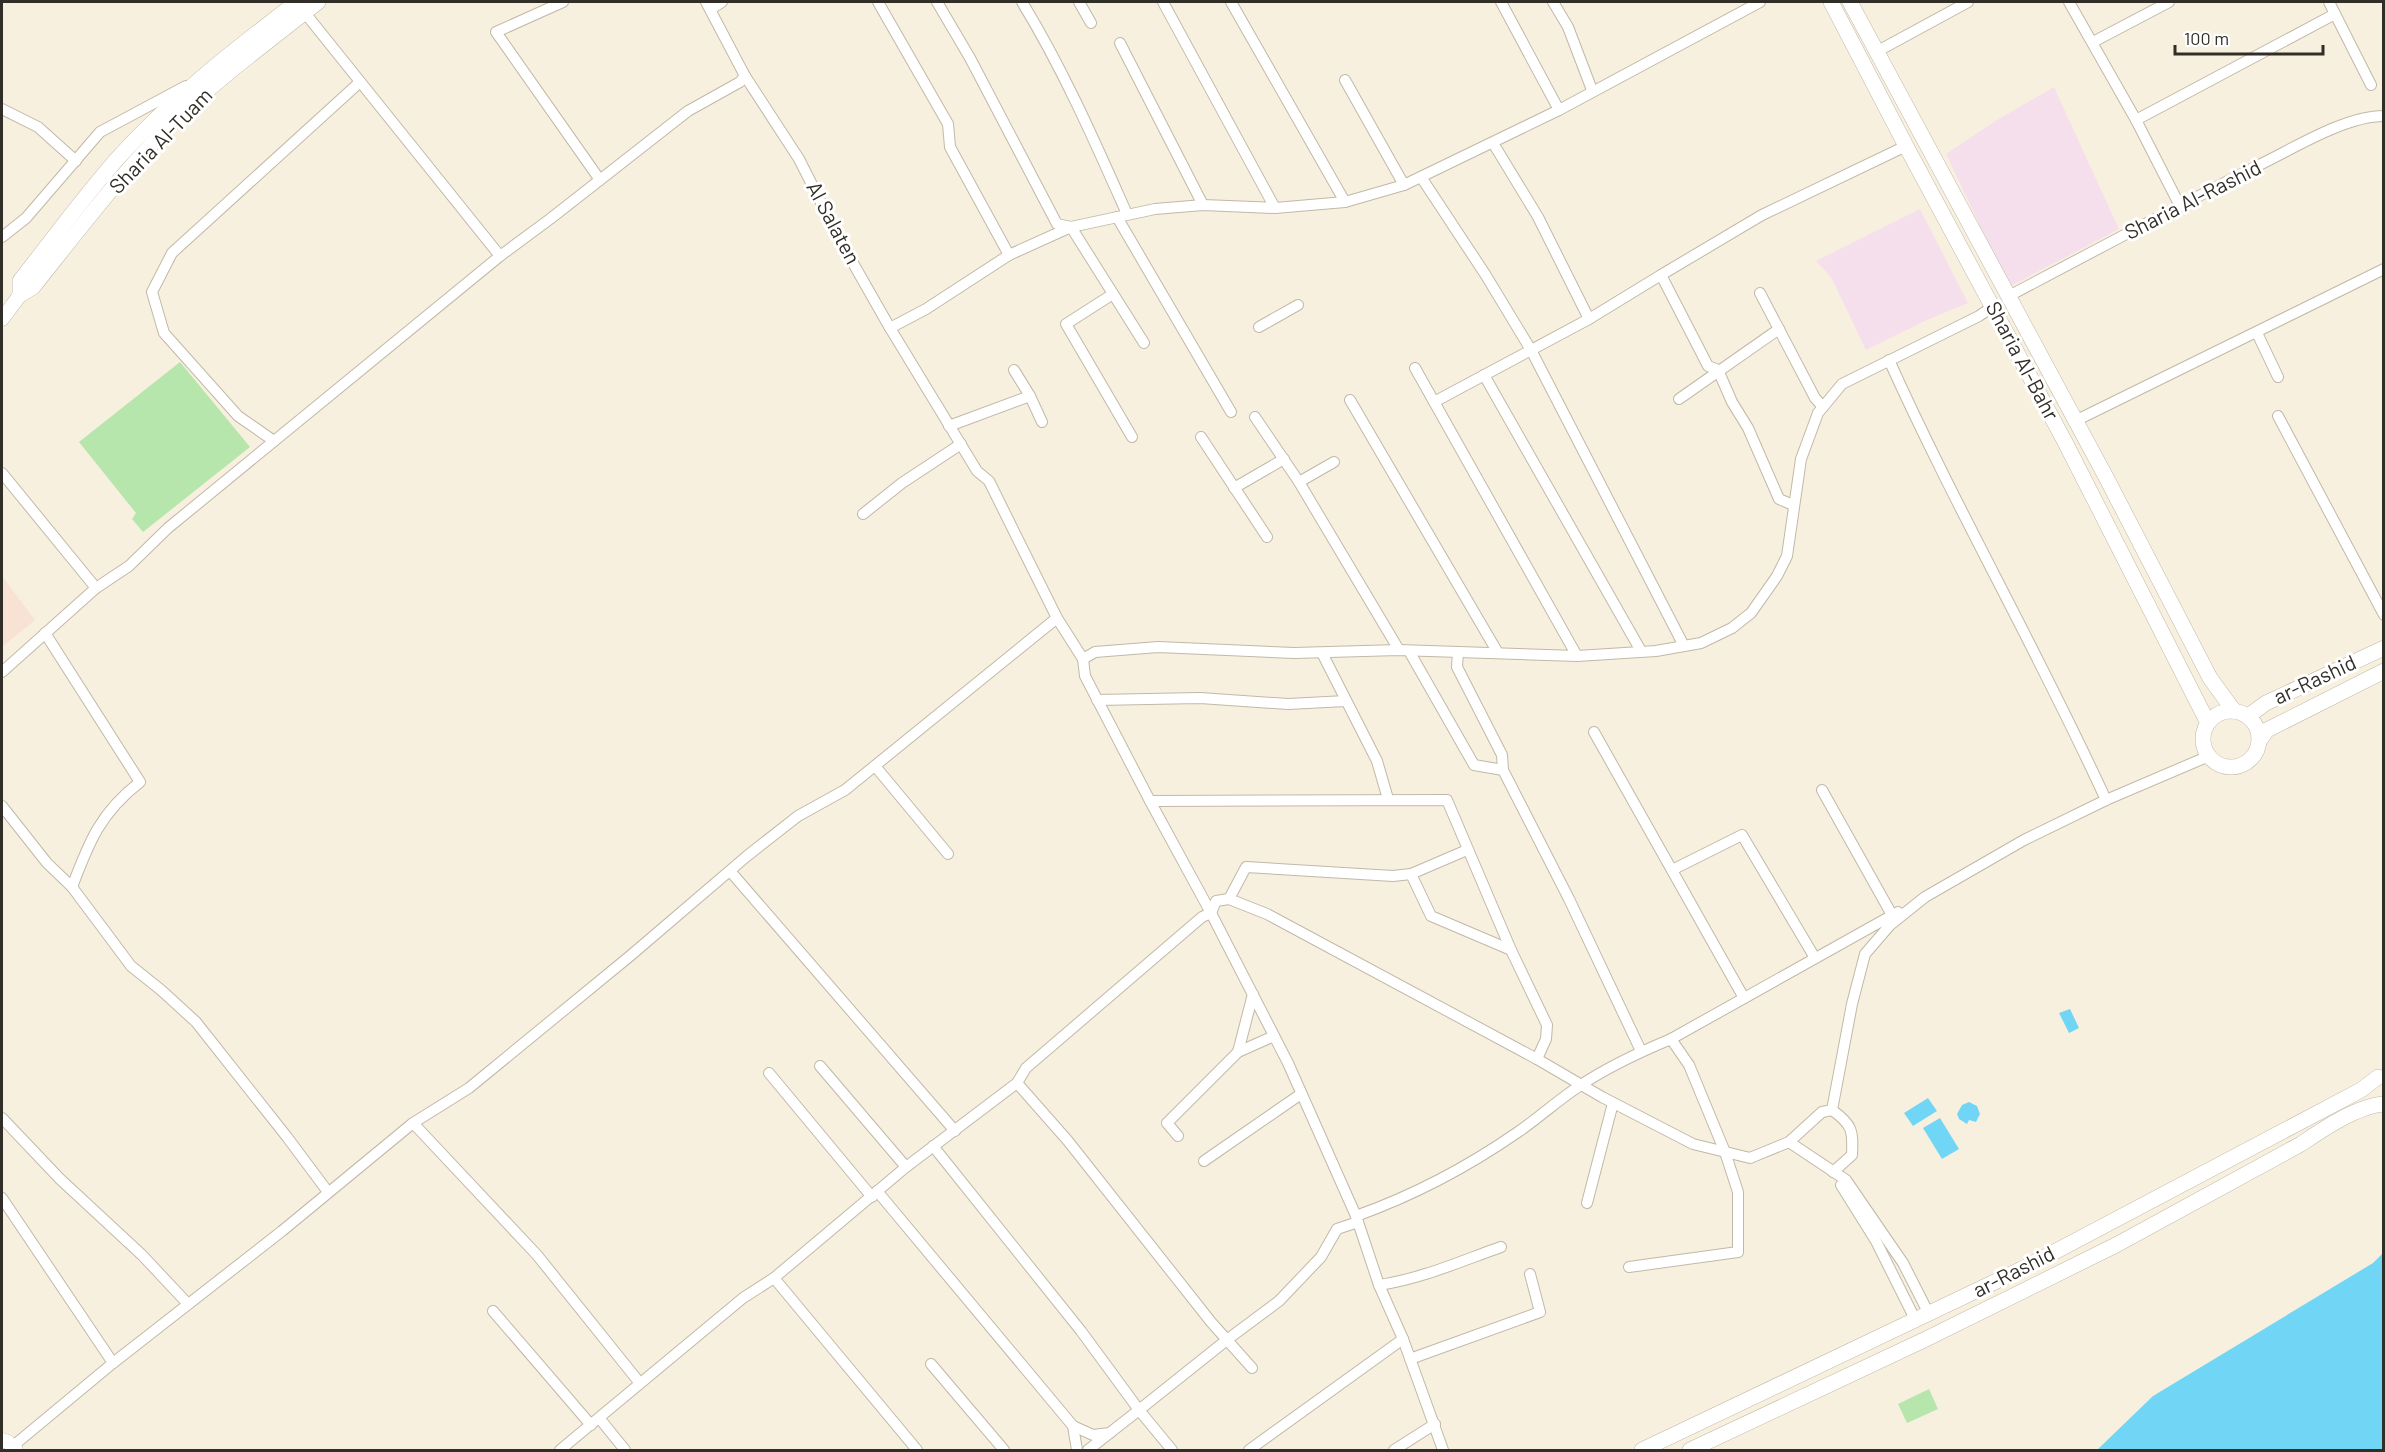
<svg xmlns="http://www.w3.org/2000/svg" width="2385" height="1452" font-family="Barlow,sans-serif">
	<rect width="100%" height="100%" fill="#f8f0de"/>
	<g fill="#f6dfec">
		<polygon points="2054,87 2119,229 2009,287 1946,154 1997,120"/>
		<polygon points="1920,209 1968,303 1927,320 1866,350 1831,277 1816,261"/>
	</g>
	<polygon fill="#f7e2d4" points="2,576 35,620 2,647"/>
	<g fill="#b6e6ac">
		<polygon points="180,362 250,447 143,532 132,519 136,513 79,442"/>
		<polygon points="1929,1389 1938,1409 1907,1423 1898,1404"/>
	</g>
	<g fill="#71d6f5">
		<polygon points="2070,1009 2079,1028 2069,1033 2059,1013"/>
		<polygon points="1928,1098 1937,1111 1913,1126 1904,1113"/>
		<polygon points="1969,1102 1977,1106 1980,1114 1976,1122 1969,1120 1967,1124 1959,1119 1957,1114 1962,1105"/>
		<polygon points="1940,1118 1959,1149 1942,1159 1923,1128"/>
		<polygon points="2383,1253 2383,1450 2097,1450 2153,1396 2373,1263"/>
	</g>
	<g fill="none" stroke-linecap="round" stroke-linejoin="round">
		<g stroke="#c0b9a8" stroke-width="12">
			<g id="minor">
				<polyline points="563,2 496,32 600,180"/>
				<polyline points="706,2 745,76 799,159 841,242 890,328 977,471 989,481 1057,618 1083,659 1085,676 1150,801 1211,913 1288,1063 1356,1216 1379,1285 1403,1339 1443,1450"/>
				<polyline points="878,2 948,124 950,147 1009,255"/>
				<polyline points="937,2 970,58 1057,224 1071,227 1144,343"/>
				<path d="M1022 2C1063 69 1095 142 1127 214"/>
				<polyline points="1079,2 1091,23"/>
				<polyline points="1163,2 1275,208"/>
				<polyline points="1231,2 1345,202"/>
				<polyline points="1501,2 1559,110"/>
				<polyline points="1553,2 1568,27 1592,90"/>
				<polyline points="2069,2 2136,120 2180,206"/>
				<polyline points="2329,2 2371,85"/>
				<polyline points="301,8 500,256"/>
				<polyline points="711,9 722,2"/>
				<polyline points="2093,42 2169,2"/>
				<polyline points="1120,43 1203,205"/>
				<polyline points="1876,52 1968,2"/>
				<polyline points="1345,80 1404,185"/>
				<polyline points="2,109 38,127 76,161"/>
				<polyline points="2136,120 2335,14"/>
				<polyline points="1493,143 1538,217 1589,319"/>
				<polyline points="1421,177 1485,274 1531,350 1684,646"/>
				<polyline points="1117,217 1231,412"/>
				<polyline points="2,237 26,218 100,132 186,86"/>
				<polyline points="1661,275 1762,215 1906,146"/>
				<polyline points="1760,293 1815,398 1823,407"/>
				<polyline points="1113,294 1066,324 1132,437"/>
				<path d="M2007 297C2090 253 2173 209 2257 166 2293 149 2344 116 2384 116"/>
				<polyline points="1259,327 1298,305"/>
				<polyline points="890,328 926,309 1009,255 1071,227 1155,209 1203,205 1275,208 1345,202 1404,185 1559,110 1760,2"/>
				<polyline points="2257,333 2278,377"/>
				<path d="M1889 360C1956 509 2038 651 2106 800"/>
				<polyline points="1415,368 1577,656"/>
				<polyline points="1014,370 1030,396"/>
				<polyline points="1484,375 1641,651"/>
				<polyline points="1679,399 1779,329"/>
				<polyline points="1350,400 1498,653"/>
				<polyline points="1434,402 1589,319 1661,275 1708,366 1718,370 1732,402 1748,428 1779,499 1793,505"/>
				<polyline points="2278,416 2384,615"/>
				<polyline points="1255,417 1299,482 1399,650"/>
				<polyline points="2075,421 2384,269"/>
				<polyline points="949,426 1030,396 1042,422"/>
				<polyline points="1201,437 1267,537"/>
				<polyline points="274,441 238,416 164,333 152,292 172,253 360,82"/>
				<polyline points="2,473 96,588"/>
				<polyline points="1299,482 1334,462"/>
				<polyline points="1234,488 1284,459"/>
				<polyline points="863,514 902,483 961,444"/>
				<path d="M45 633 140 782C100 813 89 842 72 887"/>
				<polyline points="1409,651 1474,765 1503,770 1569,899 1641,1051"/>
				<polyline points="1458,652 1457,667 1502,755 1503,770"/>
				<polyline points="1322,653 1377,761 1388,799"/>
				<polyline points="1083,659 1095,652 1158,647 1294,653 1399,650 1577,656 1656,651 1701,643 1732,628 1751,613 1777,576 1787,556 1801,459 1818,413 1842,384 1979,316 1992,307"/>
				<polyline points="2,672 96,588 129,566 168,528 500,256 550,219 688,111 740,82 745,76"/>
				<polyline points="1097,700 1200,698 1288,704 1346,701"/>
				<polyline points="1594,732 1744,998"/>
				<polyline points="875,766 948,854"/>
				<polyline points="1822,790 1892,915"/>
				<polyline points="1150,801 1447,800 1511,950 1547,1025 1546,1039 1537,1059"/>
				<polyline points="2,806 47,863 72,887 131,966 161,990 196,1022 287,1137 328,1192"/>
				<polyline points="1672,870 1742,835 1815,958"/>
				<polyline points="730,871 955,1131"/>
				<polyline points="1411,874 1467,850"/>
				<polyline points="1229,899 1246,867 1393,876 1411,874 1431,916 1511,950"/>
				<polyline points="1671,1039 1898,912"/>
				<polyline points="1238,1052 1253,994"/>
				<polyline points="820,1066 906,1167"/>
				<polyline points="769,1073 872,1197"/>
				<polyline points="1017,1083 1068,1141 1211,1322 1252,1368"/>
				<path d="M1832 1110C1853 1125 1853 1131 1852 1155L1833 1172"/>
				<polyline points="2,1118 60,1179 142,1255 188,1304"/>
				<polyline points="413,1123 537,1255 639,1382"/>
				<polyline points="1178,1136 1167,1123 1238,1052 1274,1036"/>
				<polyline points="1789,1142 1846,1180 1903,1263 1929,1314"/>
				<polyline points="933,1146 1081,1331 1139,1410 1228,1339 1279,1301 1321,1257 1337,1229 1358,1222"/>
				<polyline points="1204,1161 1301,1094"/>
				<polyline points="1841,1185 1876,1241 1916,1321"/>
				<polyline points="877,1191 1073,1426 1077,1450"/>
				<polyline points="2,1198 113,1363"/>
				<polyline points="1587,1203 1613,1103"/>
				<path d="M1356 1216C1412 1196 1469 1166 1518 1132 1540 1117 1559 1099 1581 1085 1609 1066 1640 1052 1671 1039L1689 1065 1725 1152 1738 1192V1252L1629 1267"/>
				<polyline points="774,1278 917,1450"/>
				<path d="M1379 1285C1421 1279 1461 1261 1501 1247"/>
				<polyline points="493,1311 591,1425"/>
				<polyline points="1410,1359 1540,1312 1530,1274"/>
				<polyline points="931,1364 1004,1450"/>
				<polyline points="600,1419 625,1450"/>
				<polyline points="1073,1426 1093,1435 1110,1433"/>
				<polyline points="13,1446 113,1363 282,1231 413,1123 469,1088 630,956 747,856 798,816 845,790 1057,618"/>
				<polyline points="560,1450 743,1298 774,1278 906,1167 1017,1083 1026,1068 1202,917 1211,913 1216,901 1229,899 1267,914 1537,1059 1602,1097 1693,1144 1750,1158 1789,1142 1822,1112 1832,1110 1852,1004 1865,954 1890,925 1925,897 2024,840 2106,800 2209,756"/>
				<polyline points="1088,1450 1139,1410 1172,1450"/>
				<polyline points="1249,1450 1403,1339"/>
				<polyline points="1394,1450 1435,1424"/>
			</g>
		</g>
		<g stroke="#c0b9a8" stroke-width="15">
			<g id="tertiary">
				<polyline points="2,319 20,295"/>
				<polyline points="2,1440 8,1442 16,1450"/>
			</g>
		</g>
		<g stroke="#c0b9a8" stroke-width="16">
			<g id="secondary">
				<polyline points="1831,2 1906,146 2065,442 2208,723"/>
				<polyline points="1850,2 2107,479 2210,678 2234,711"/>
				<path d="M20 295 33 287C77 232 120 175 170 125 215 80 268 42 318 2"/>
				<path d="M20 295V281C52 240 83 198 117 159 171 99 234 50 297 2"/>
				<circle cx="2231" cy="739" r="28"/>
				<polyline points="2248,716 2266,703 2384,648"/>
				<polyline points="2260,740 2267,730 2384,671"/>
				<polyline points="1642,1450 2026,1267 2361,1090 2378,1077"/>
				<path d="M1690 1450 1924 1340 2116 1245 2301 1144C2323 1129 2357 1106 2384 1104"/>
			</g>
		</g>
		<use href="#minor" stroke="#fff" stroke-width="10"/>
		<use href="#tertiary" stroke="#fff" stroke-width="14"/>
		<use href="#secondary" stroke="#fff" stroke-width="15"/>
	</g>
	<g text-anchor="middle" stroke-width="6" stroke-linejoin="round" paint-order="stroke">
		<g font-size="21" fill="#312e27" stroke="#fff">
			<text transform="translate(161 141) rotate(-46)" y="7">Sharia Al-Tuam</text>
			<text transform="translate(2193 200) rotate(-27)" y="7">Sharia Al-Rashid</text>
			<text transform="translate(833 223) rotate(62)" y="7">Al Salaten</text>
			<text transform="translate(2022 361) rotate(62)" y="7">Sharia Al-Bahr</text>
			<text transform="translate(2315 680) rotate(-25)" y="7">ar-Rashid</text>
			<text transform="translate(2014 1272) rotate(-27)" y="7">ar-Rashid</text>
		</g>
	</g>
	<rect width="2385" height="1452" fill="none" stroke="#312e27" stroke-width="6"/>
	<path d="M2175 45v9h148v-9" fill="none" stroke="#312e27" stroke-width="3"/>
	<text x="2184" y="45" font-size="18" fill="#312e27" stroke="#ffffff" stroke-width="4.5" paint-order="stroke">100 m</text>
</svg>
